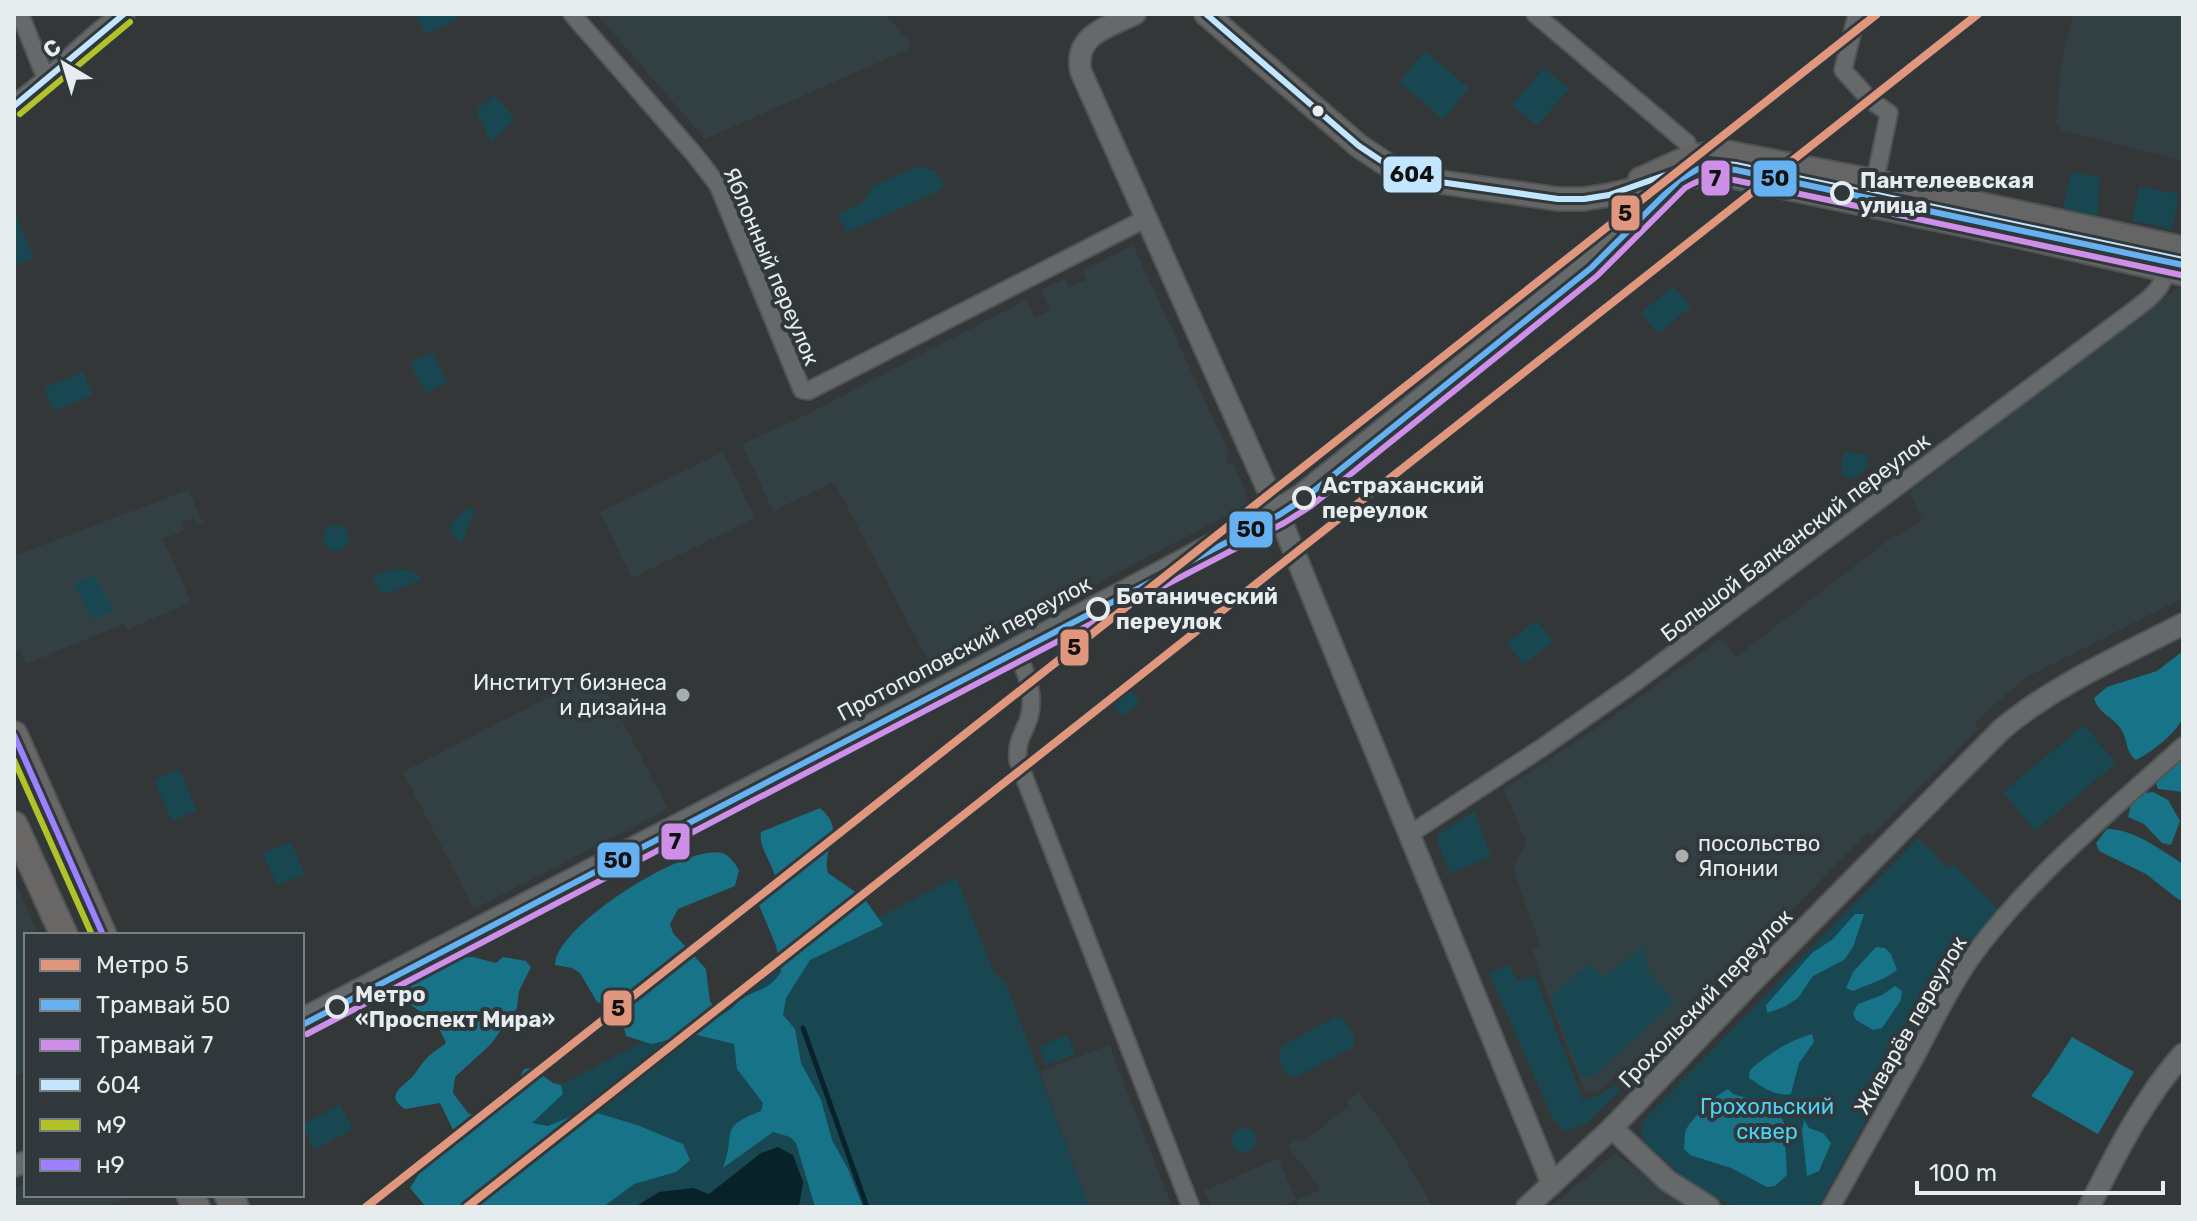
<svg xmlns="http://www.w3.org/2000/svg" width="2197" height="1221" font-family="Rubik,sans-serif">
	<rect width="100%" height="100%" fill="#333738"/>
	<g fill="#324044">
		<polygon points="597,14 884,14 911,43 909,49 705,139"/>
		<polygon points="2073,14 2183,14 2183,161 2062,130 2056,123 2062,59"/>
		<polygon points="1133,245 1230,455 1225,458 1229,465 1233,463 1247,494 1246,505 933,670 834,482 773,511 742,444 800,418 1026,300 1035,317 1050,311 1041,289 1065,279 1069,287 1087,280 1083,271"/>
		<polygon points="2183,287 2183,598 2088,646 2029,676 2017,685 1974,723 1979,728 1872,835 1868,832 1758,944 1745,947 1724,968 1729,972 1713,988 1709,984 1688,1003 1687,1017 1597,1092 1585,1093 1547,994 1533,950 1541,947 1513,869 1526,842 1504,789 1598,727 1721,639 1736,657 1894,536 1896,537 1922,520 1910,492 2071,367 2177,289"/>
		<polygon points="723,452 755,518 632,578 600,512"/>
		<polygon points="188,490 203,522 197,524 194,518 182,523 185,530 163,539 191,602 127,630 123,624 26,664 20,650 14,652 14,556"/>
		<polygon points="597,672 668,809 474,909 403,772"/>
		<polygon points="14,878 38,935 26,935 26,1072 14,1077"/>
		<polygon points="1109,1045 1172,1207 1089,1207 1040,1072"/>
		<polygon points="1358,1092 1392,1136 1433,1207 1299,1207 1296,1200 1280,1207 1211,1207 1204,1191 1278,1158 1296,1200 1321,1190 1288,1146 1298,1139 1302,1142 1350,1106 1347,1101"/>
		<polygon points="1615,1153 1683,1205 1687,1207 1551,1207"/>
		<polygon points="26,1184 26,1195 138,1195 110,1204 111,1207 14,1207 14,1188"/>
	</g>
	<g fill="#184752">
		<polygon points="415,14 459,14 456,20 425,34"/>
		<polygon points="1425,51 1469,88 1443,119 1399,82"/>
		<polygon points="1544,68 1569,89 1537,126 1512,105"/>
		<polygon points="494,95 515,119 491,142 476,111"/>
		<polygon points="919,166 936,171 944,188 847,233 838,215 862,203 873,186"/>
		<polygon points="2071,172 2101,178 2097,198 2100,199 2097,216 2063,209"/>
		<polygon points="2139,186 2179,194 2172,229 2132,221"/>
		<polygon points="14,211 34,258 14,266"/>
		<polygon points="1674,286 1691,307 1658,334 1641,313"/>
		<polygon points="432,352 447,382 426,393 410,363"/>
		<polygon points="83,372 92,395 54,411 44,388"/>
		<polygon points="1844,451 1868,455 1867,468 1854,478 1841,476"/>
		<polygon points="468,508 475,509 461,544 450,532 452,523"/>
		<circle cx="336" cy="538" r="13"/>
		<path d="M395 569C407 569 414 571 422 579L390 593 381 592 373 576Z"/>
		<polygon points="94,574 113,610 93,620 74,584"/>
		<polygon points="1537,620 1553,642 1523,665 1507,643"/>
		<polygon points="1128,683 1140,705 1121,716 1108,694"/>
		<polygon points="2084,725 2116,763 2035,831 2003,792"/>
		<polygon points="179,769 197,810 172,821 154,780"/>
		<polygon points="1474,811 1491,857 1450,873 1437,841 1439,834"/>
		<polygon points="1918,838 1948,868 1953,864 2000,911 1978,935 1940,989 1818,1207 1739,1207 1709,1196 1687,1181 1647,1144 1641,1136 1641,1126 1645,1119"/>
		<polygon points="291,842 305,874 277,885 263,853"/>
		<polygon points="956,877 994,973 1005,981 1089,1207 429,1207 407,1166"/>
		<polygon points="1645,945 1647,969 1674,1003 1592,1077 1580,1074 1550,996 1591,963 1602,978"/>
		<polygon points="1509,965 1518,981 1535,976 1583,1100 1600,1095 1616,1083 1620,1090 1586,1124 1564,1132 1552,1117 1489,973"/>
		<path d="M1335 1017H1342C1349 1025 1360 1039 1351 1048L1297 1077H1290C1281 1068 1276 1058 1282 1046Z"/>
		<polygon points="1067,1035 1075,1054 1046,1065 1039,1047"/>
		<polygon points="340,1104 353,1129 314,1150 302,1125"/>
		<circle cx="1244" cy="1140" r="12"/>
	</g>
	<g fill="#177387">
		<path d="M2183 651C2183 667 2186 703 2183 716 2179 732 2150 753 2136 760 2125 751 2128 740 2121 729 2113 717 2098 713 2094 698L2107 687 2157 671Z"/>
		<polygon points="2178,757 2183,757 2183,792 2158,789 2155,780"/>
		<polygon points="2153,792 2168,800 2180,821 2171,845 2162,843 2144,824 2128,817 2131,805 2145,793"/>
		<path d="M820 808C848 832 821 847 828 873L864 898 883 925 810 960 786 998 783 1015 795 1029 801 1063 821 1100 832 1140 848 1169 863 1207H815L796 1143 790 1137 773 1132 723 1168C737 1131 717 1128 761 1111L763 1103 737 1069 734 1044 693 1034 651 1044 626 1036 620 1011 597 1002 580 973 572 968 555 965C555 927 685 844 722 853 730 855 735 864 739 870L735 886 678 909 670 924 673 933 706 969 710 1002 723 1013C733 1010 735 1003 743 998 761 987 767 992 781 972L776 946 759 905V897L775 890C780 868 758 853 761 832Z"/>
		<path d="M2107 829C2134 829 2161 850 2183 864V899L2179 900 2146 874 2099 851 2096 843Z"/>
		<polygon points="1855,914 1864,914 1853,947 1844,960 1813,976 1798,998 1784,1007 1767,1013 1766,1005 1812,953 1833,939"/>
		<polygon points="1876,947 1885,948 1891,954 1897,970 1885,978 1853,991 1846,988 1853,972"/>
		<path d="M473 957 496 963 503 957 526 961 531 967 519 991 517 1008 491 1044 455 1077 453 1093 468 1113 475 1116 521 1093 520 1077 524 1069 532 1068 553 1083 561 1085 563 1094 532 1123 548 1126 587 1110 637 1125 683 1144 690 1160 676 1172 634 1184 603 1207H426L410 1188 433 1152 453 1147 458 1140 440 1103 405 1109C383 1094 404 1087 414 1075 418 1070 421 1064 426 1059 431 1053 440 1048 446 1043L438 1026 400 996 406 986 460 958Z"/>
		<polygon points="1895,986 1902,991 1901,1000 1882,1028 1873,1030 1856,1020 1853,1013 1858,1004 1882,995"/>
		<path d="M1812 1034 1814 1042 1799 1063 1791 1094C1775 1097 1761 1086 1749 1078L1750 1070C1768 1054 1788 1041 1812 1034Z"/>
		<polygon points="2072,1037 2134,1072 2098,1134 2031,1096 2048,1074"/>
		<path d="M1728 1089 1733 1094 1767 1104 1780 1115 1784 1123 1787 1175 1775 1186 1767 1187 1731 1168 1690 1155 1684 1149C1685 1143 1684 1136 1686 1130 1691 1119 1717 1094 1728 1089Z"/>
		<polygon points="1804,1120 1809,1128 1823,1133 1831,1143 1819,1171 1807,1176 1802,1130"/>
	</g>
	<polygon fill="#072229" points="778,1147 793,1155 803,1182 799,1206 797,1207 635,1207 659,1192 693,1188 709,1194 761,1153"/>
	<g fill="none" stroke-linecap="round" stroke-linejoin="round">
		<polyline stroke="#072229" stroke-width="5" points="803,1028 867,1207"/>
		<g stroke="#505455" stroke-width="20">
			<g id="minor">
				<polyline points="20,14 46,79"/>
				<polyline points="572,14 694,154 718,185 802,390 808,391 1147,218"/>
				<polyline points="1535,14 1687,143 1691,156 1685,166"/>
				<polyline points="1857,14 1843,70 1870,100 1889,113 1875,181"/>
				<path d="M1015 649C1026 672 1036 693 1029 718 1023 735 1016 741 1018 761L1191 1207"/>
				<path d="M1410 834 1543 747 1633 684 2122 319C2157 293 2164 291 2173 246"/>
				<path d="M1831 1207C1859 1157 1887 1108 1915 1058 1933 1024 1950 988 1972 957 2030 877 2110 812 2183 746"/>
			</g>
		</g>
		<g stroke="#505455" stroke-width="24">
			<g id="tertiary">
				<path d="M1135 14C1108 27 1073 35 1081 72L1279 515 1552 1184"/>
				<path d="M14 106C53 80 84 41 124 14"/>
				<polyline points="302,1019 936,691 1277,510 1302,494 1567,281 1591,260 1671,182"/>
				<polyline points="1612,1128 1668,1181 1709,1207"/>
				<polyline points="14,1166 26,1162"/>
				<path d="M1527 1207 1612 1128 1753 981 2002 729C2056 684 2121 656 2183 624"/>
				<path d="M2089 1207C2117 1152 2142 1101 2183 1054"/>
			</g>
		</g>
		<g stroke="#505455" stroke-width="26">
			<g id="secondary">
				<polyline points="1206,14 1359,146 1386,164 1426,180 1558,199 1584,199 1609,195 1701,175 1719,174 2021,237 2183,274"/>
				<polyline points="1640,179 1691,156 1726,152 1875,181 2183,248"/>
			</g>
		</g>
		<g stroke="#505455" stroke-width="30">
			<g id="primary">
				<polyline points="14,735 103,935"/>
				<polyline points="14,825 64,935"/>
				<polyline points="190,1195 196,1207"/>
				<polyline points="228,1195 235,1207"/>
			</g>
		</g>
		<use href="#minor" stroke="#666969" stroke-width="16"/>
		<use href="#tertiary" stroke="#666969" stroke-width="20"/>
		<use href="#secondary" stroke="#646564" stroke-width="22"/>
		<use href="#primary" stroke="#696765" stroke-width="26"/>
		<g stroke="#30383b" stroke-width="12">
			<g id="bus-1">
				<polyline points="1206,14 1359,146 1386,164 1426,180 1558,199 1584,199 1609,195 1691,166 1709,162 1736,165 2183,260"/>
				<polyline points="14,106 124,14"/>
			</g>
		</g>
		<g stroke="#30383b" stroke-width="12">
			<g id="bus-2">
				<polyline points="20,114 130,22"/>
				<polyline points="14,760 92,935"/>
			</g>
		</g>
		<g stroke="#30383b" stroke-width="12">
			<polyline id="bus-3" points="14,735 103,935"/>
		</g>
		<use href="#bus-1" stroke="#c2e6ff" stroke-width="6"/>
		<use href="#bus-2" stroke="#b2c329" stroke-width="6"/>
		<use href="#bus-3" stroke="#9d80ff" stroke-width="6"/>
		<g stroke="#30383b" stroke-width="12">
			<polyline id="tram-1" points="302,1025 1279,515 1305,498 1591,268 1679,180 1698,169 1709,167 1736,170 2183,265"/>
		</g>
		<g stroke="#30383b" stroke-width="12">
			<path id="tram-2" d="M307 1034 1284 523 1311 506 1597 276 1685 188C1705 176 1712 177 1734 180L2181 275"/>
		</g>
		<use href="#tram-1" stroke="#66b1f2" stroke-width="6"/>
		<use href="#tram-2" stroke="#ce8fe9" stroke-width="6"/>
		<g stroke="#30383b" stroke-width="14">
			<g id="metro-1">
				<polyline points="366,1207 1877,14"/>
				<polyline points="467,1207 1978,14"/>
			</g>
		</g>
		<use href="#metro-1" stroke="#e1977d" stroke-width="8"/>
	</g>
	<circle fill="#e7ecee" stroke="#30383b" stroke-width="3" cx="1318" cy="111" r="7"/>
	<g fill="#30383b" stroke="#e7ecee" stroke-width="4">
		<circle cx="1842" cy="193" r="10"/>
		<circle cx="1304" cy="498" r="10"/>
		<circle cx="1098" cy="609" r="10"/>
		<circle cx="337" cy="1007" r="10"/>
	</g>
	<g fill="#a8adae" stroke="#30383b" stroke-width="3">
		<circle cx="683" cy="695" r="8"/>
		<circle cx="1682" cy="856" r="8"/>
	</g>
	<g text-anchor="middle" stroke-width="8" stroke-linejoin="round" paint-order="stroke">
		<g font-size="22" font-weight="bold" fill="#e7ecee" stroke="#30383b" text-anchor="start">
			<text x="1860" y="188">Пантелеевская<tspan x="1860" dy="25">улица</tspan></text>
			<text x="1322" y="493">Астраханский<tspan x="1322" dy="25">переулок</tspan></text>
			<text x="1116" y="604">Ботанический<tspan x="1116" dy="25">переулок</tspan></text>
			<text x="355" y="1002">Метро<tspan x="355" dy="25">«Проспект Мира»</tspan></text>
		</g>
		<g font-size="22" fill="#e7ecee" stroke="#30383b">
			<text transform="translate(772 266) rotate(67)" y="8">Яблонный переулок</text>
			<text transform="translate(1795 537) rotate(-37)" y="8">Большой Балканский переулок</text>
			<text transform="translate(964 648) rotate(-28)" y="8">Протопоповский переулок</text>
			<text transform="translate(1705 998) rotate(-46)" y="8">Грохольский переулок</text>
			<text transform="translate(1910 1025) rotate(-60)" y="8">Живарёв переулок</text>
		</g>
		<g font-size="22" fill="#e7ecee" stroke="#30383b" text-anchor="end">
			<text x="667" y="690">Институт бизнеса<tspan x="667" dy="25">и дизайна</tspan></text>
			<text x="1698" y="851" text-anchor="start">посольство<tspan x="1698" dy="25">Японии</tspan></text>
		</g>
		<g font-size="22" fill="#4cd2f4" stroke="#30383b">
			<text x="1767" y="1114">Грохольский<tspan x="1767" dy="25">сквер</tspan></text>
		</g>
	</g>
	<g stroke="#30383b" stroke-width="3">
		<rect x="1382" y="155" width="61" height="39" rx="8" fill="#c2e6ff"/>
		<rect x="1700" y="159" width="31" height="38" rx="8" fill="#ce8fe9"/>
		<rect x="1752" y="159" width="46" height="39" rx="8" fill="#66b1f2"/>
		<rect x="1610" y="194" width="31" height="38" rx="8" fill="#e1977d"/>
		<rect x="1228" y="510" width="46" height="39" rx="8" fill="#66b1f2"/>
		<rect x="1059" y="628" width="31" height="39" rx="8" fill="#e1977d"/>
		<rect x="660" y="822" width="31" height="39" rx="8" fill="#ce8fe9"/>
		<rect x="596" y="841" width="45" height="38" rx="8" fill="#66b1f2"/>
		<rect x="602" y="989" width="31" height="38" rx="8" fill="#e1977d"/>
	</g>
	<g font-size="22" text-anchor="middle" font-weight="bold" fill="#111">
		<text x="1412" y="182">604</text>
		<text x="1715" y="186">7</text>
		<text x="1775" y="186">50</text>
		<text x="1625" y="221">5</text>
		<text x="1251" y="537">50</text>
		<text x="1074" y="655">5</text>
		<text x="675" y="849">7</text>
		<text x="618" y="868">50</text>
		<text x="618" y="1016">5</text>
	</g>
	<rect width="2197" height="1221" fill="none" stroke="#e7ecee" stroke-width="32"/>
	<rect x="24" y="933" width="280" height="264" fill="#30383b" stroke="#798083" stroke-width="2"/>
	<rect x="40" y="959" width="40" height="12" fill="#e1977d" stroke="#798083" stroke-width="2"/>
	<text x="96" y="973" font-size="24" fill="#e7ecee">Метро 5</text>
	<rect x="40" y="999" width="40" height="12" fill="#66b1f2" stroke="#798083" stroke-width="2"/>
	<text x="96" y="1013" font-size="24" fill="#e7ecee">Трамвай 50</text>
	<rect x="40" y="1039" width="40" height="12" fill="#ce8fe9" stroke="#798083" stroke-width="2"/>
	<text x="96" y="1053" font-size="24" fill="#e7ecee">Трамвай 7</text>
	<rect x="40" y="1079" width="40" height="12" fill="#c2e6ff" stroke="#798083" stroke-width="2"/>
	<text x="96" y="1093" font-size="24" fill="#e7ecee">604</text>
	<rect x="40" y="1119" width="40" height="12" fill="#b2c329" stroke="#798083" stroke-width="2"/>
	<text x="96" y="1133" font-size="24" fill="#e7ecee">м9</text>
	<rect x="40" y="1159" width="40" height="12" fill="#9d80ff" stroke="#798083" stroke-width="2"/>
	<text x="96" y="1173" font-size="24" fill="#e7ecee">н9</text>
	<g transform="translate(64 64) rotate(322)" stroke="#30383b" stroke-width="6" paint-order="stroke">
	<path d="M0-6L14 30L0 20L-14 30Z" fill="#e7ecee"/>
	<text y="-12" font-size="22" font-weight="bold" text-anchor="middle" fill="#e7ecee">С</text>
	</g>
	<path d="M1917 1181v12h246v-12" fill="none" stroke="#e7ecee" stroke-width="4"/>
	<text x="1929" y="1181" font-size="24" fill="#e7ecee" stroke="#30383b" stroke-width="6" paint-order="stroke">100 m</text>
</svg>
